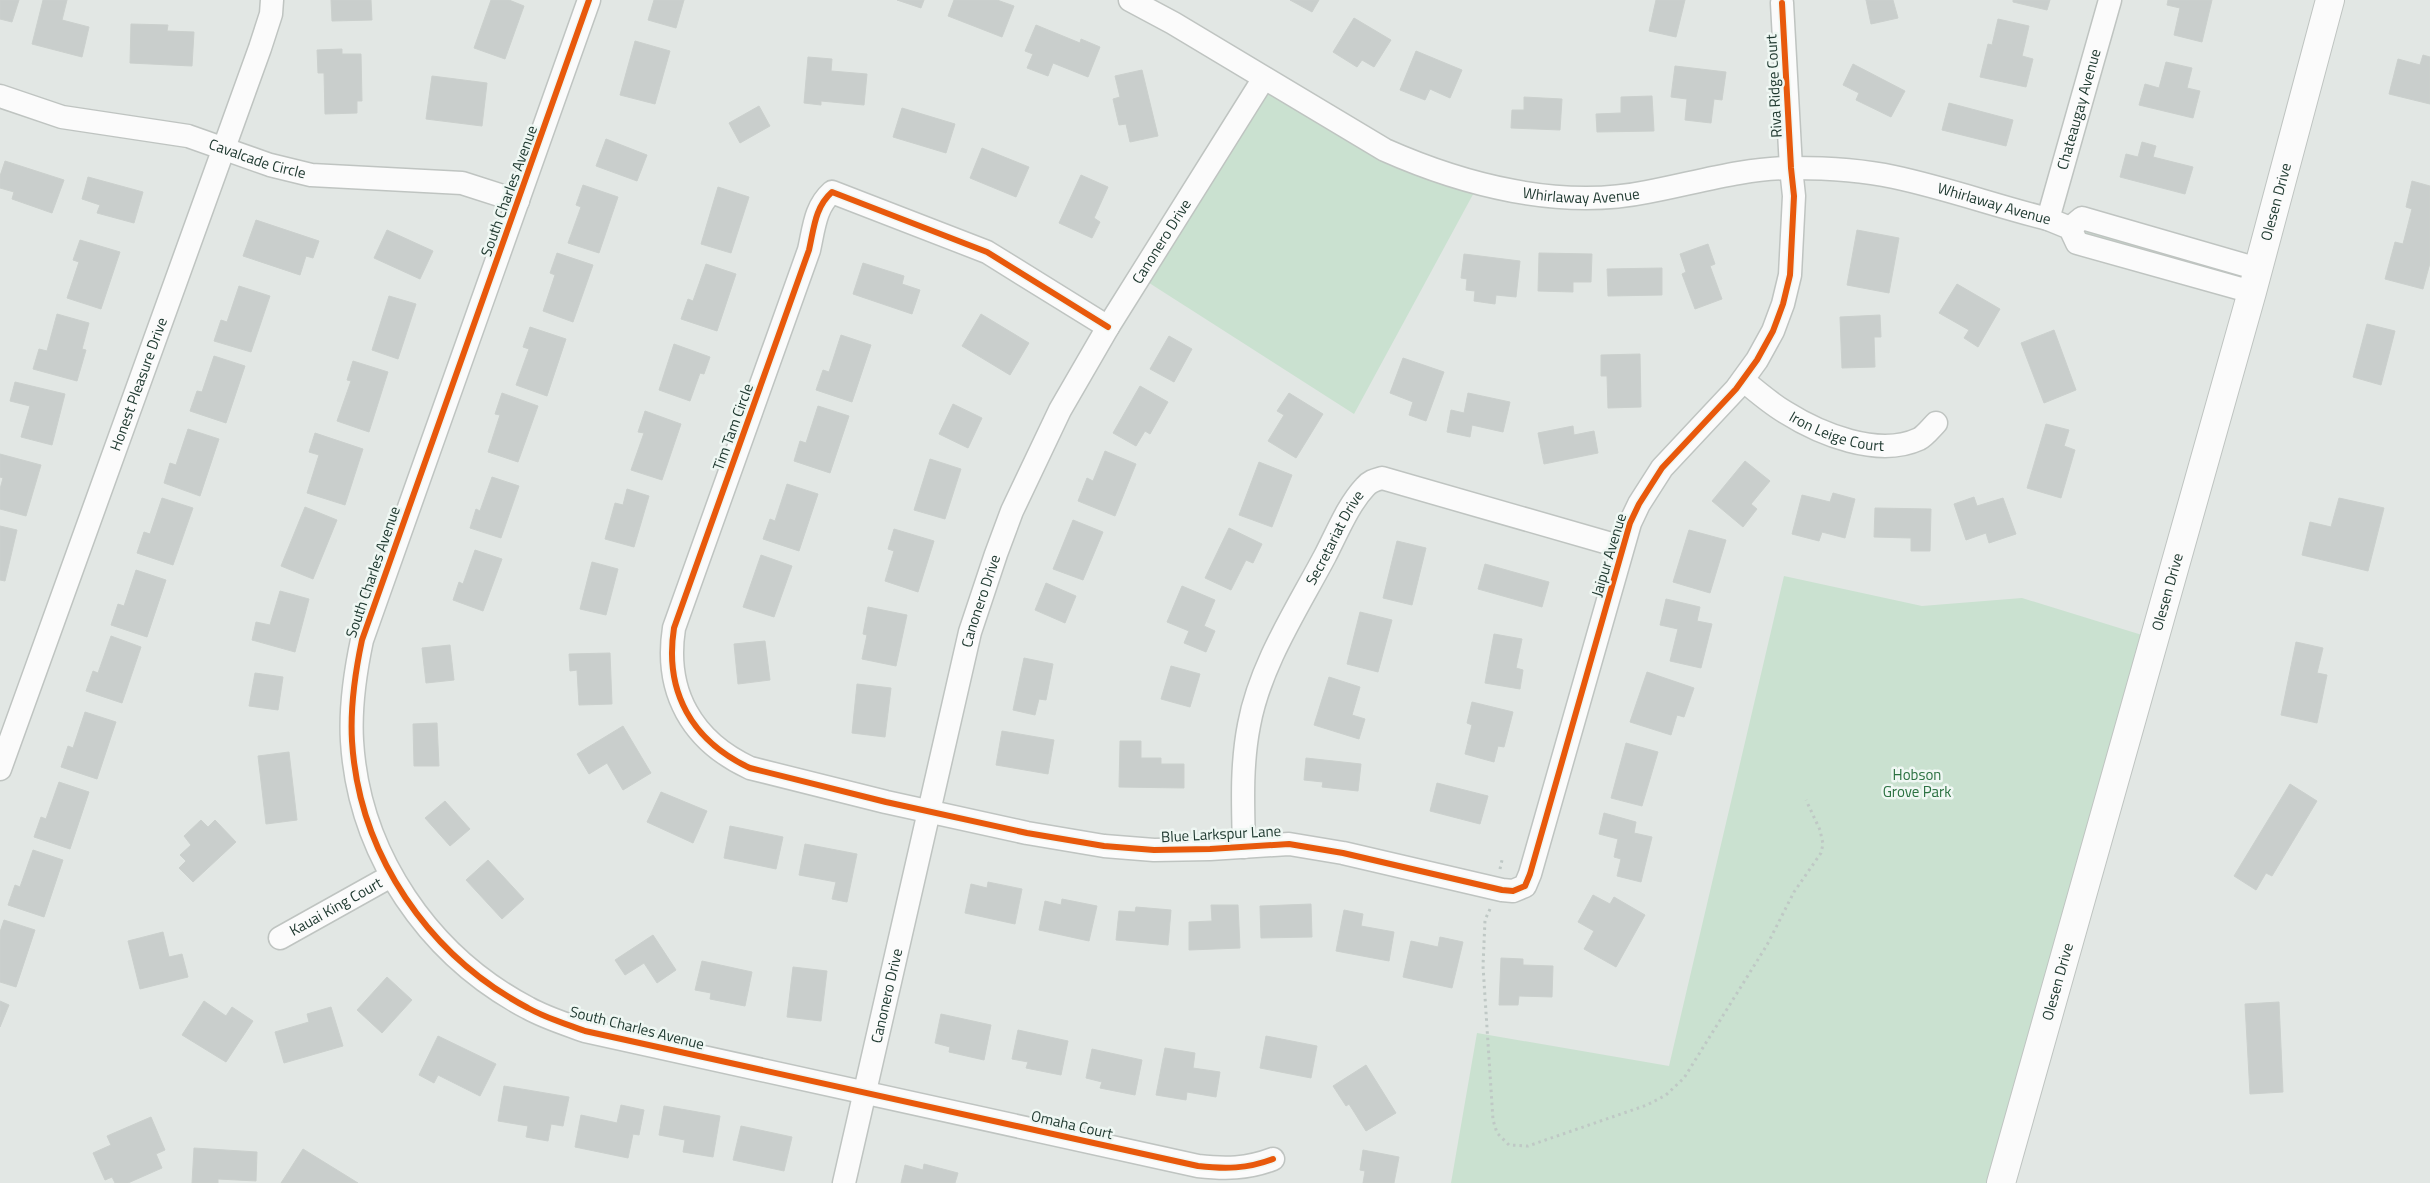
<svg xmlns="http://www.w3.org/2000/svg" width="2430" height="1183" font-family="'Titillium Web',sans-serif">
	<rect width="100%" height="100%" fill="#e2e7e4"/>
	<g fill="#cae1d0">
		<polygon points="1265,84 1477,187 1354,414 1143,279"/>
		<polygon points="2079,228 2222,268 2222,273 2081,236"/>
		<polygon points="1784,576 1922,606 2022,598 2142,635 1987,1183 1451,1183 1477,1033 1669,1066"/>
	</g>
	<g fill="#c9cecc" stroke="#cbd0cd">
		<polygon points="0,0 19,0 12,22 0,19"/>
		<polygon points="43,0 67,0 62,20 89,27 82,57 32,44"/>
		<polygon points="331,0 371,0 372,20 332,21"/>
		<polygon points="491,0 509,0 524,6 505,59 474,48"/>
		<polygon points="654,0 684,0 676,28 648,20"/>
		<polygon points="897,0 924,0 921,8"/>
		<polygon points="954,0 997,0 1014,6 1002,37 948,16"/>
		<polygon points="1290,0 1319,0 1312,12"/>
		<polygon points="1656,0 1685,0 1676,37 1649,31"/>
		<polygon points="1866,0 1893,0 1898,18 1871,24"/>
		<polygon points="2013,0 2050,0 2047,10 2013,2"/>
		<polygon points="2168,0 2212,0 2202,42 2174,35 2180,8 2167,5"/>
		<polygon points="1354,18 1391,40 1374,67 1362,60 1357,67 1333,52"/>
		<polygon points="1998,19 2029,26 2022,56 2033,59 2026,87 1980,77 1988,44 1992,45"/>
		<polygon points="131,24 168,25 167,31 194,32 192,66 130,63"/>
		<polygon points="1036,25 1080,43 1081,39 1100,47 1088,77 1053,63 1048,76 1027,68 1033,54 1025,51"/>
		<polygon points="635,41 670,51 655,104 620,95"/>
		<polygon points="342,49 342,54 361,54 362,101 357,101 357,113 325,114 324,73 318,73 317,50"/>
		<polygon points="1416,51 1462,70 1450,98 1430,89 1425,100 1400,90"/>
		<polygon points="2423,55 2430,57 2430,104 2389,94 2398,59 2420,65"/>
		<polygon points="808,57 832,59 831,71 867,74 864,105 821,101 821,105 804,103"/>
		<polygon points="2166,62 2192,68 2187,88 2200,91 2193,118 2139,105 2145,84 2159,88"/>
		<polygon points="1853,64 1905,91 1891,117 1856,100 1859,93 1843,85"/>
		<polygon points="1675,66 1726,72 1722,100 1714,99 1711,123 1685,120 1687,99 1671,97"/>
		<polygon points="1142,70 1158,136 1130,142 1126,124 1119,125 1113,99 1120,97 1115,76"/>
		<polygon points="432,76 487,83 482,126 426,119"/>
		<polygon points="1652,96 1654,131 1597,132 1596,114 1621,113 1621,97"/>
		<polygon points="1524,97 1562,99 1560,130 1511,128 1512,110 1524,110"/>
		<polygon points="1949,103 2013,120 2006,146 1942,130"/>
		<polygon points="759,106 770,126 740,143 729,123"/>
		<polygon points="902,108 955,124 946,153 893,137"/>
		<polygon points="606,139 647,155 637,181 596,166"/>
		<polygon points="2142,142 2156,146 2153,157 2193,167 2185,194 2120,177 2126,154 2138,157"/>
		<polygon points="982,148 1029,167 1016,197 970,178"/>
		<polygon points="5,161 64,180 52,213 12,199 14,192 0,188 0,176"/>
		<polygon points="1081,175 1108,187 1094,218 1100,222 1092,238 1059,223"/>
		<polygon points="88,177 143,192 134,223 97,213 100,205 82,199"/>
		<polygon points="2412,181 2430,186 2430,263 2423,289 2385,279 2395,242 2403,244 2412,209 2406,207"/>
		<polygon points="583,185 618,197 599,253 568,243 581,207 576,205"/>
		<polygon points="718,187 749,197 731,253 701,244"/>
		<polygon points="256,220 319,241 313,258 306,256 300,275 243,256"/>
		<polygon points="387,230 433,251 420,279 374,258"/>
		<polygon points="1857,230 1899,238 1889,293 1847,285"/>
		<polygon points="80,240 120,252 101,309 67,298 79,262 73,260"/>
		<polygon points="1708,244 1715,264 1710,266 1722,299 1695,309 1682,274 1686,272 1680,254"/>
		<polygon points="557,253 593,265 573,322 543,311 555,275 550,273"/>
		<polygon points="1539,253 1592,254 1591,282 1573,282 1573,292 1538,291"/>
		<polygon points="1464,254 1520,261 1516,297 1496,295 1495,304 1474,301 1475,291 1466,290 1467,279 1461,278"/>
		<polygon points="863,263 904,276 902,284 920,290 912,314 853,294"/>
		<polygon points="706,264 736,274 717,331 681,319 688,299 693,301"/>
		<polygon points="1662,268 1662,295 1608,296 1607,269"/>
		<polygon points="1957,284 2000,309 1978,347 1964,338 1969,330 1939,313"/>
		<polygon points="239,286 270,296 251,352 214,341 221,320 227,322"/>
		<polygon points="389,296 416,304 398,359 372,350"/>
		<polygon points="57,314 89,323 82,349 86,350 77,381 33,369 39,349 47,351"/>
		<polygon points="981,314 1029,343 1010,375 962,346"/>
		<polygon points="1880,315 1881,337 1874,337 1875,367 1842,368 1840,317"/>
		<polygon points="2367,324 2395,331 2381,385 2353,377"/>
		<polygon points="530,327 566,339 547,396 516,385 529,349 523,347"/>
		<polygon points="2054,330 2076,390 2044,403 2021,343"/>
		<polygon points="841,335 871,345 852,402 816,390 823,370 829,372"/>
		<polygon points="1169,336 1192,349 1174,382 1150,369"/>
		<polygon points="674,344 710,357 704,374 700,373 690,401 659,390"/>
		<polygon points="1640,354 1641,407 1608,408 1607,376 1601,376 1601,355"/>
		<polygon points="214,356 245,366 226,423 190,411 197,391 202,392"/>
		<polygon points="1403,358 1444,372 1426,421 1409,415 1413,402 1390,393"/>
		<polygon points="353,361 388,372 369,432 337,421 351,381 347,380"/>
		<polygon points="15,382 65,394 52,445 21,437 30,406 10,401"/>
		<polygon points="1140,386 1168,402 1150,434 1145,431 1136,446 1113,433"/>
		<polygon points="502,393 538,406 518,462 488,452 500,415 495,414"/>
		<polygon points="1289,393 1323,414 1296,458 1268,441 1284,415 1277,411"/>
		<polygon points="1468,393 1510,402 1503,432 1472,425 1470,437 1447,432 1451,410 1464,413"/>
		<polygon points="953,404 982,418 968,448 939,434"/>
		<polygon points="818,406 849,416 830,473 794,461 800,441 806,443"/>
		<polygon points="645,411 681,424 662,480 631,470 644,433 638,432"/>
		<polygon points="2046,424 2069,430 2064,446 2075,450 2061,498 2027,488"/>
		<polygon points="1573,426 1574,435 1594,431 1598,453 1544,464 1538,433"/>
		<polygon points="188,429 219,439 200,496 164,483 170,463 176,465"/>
		<polygon points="315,433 363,449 345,505 307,493 319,455 309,452"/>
		<polygon points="1105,451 1136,464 1115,516 1078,501 1087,478 1093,481"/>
		<polygon points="0,454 41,465 26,516 0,509 0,489 3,478 0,477"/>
		<polygon points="930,459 961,469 945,519 914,510"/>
		<polygon points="1745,461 1770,481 1751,504 1757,509 1743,527 1712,501"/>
		<polygon points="1259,462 1292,475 1272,527 1239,515"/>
		<polygon points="492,477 519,486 501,538 470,528 476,509 480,511"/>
		<polygon points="787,484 818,494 799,551 763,539 770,519 775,521"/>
		<polygon points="627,489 649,496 634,547 605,539 615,503 623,505"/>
		<polygon points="1833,493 1855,499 1845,538 1822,532 1819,541 1792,534 1802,495 1830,502"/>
		<polygon points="1974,497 1977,506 2003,498 2016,534 1989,543 1986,533 1966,540 1954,504"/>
		<polygon points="162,498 193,508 173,565 137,553 144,532 150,534"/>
		<polygon points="2339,498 2384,508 2368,571 2302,555 2310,522 2331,527"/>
		<polygon points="305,507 337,520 313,579 281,566"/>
		<polygon points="1875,508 1931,509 1930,551 1911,551 1911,538 1874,537"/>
		<polygon points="1073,520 1103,532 1083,580 1053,569"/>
		<polygon points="0,526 17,530 5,581 0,580"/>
		<polygon points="1229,528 1262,544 1253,563 1246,560 1231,590 1205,578"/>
		<polygon points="894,529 934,541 918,592 885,581 894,551 888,549"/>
		<polygon points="1689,530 1726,540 1710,593 1673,582"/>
		<polygon points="1397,541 1426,548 1412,605 1383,598"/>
		<polygon points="475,550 502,559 483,611 453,600 459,582 463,584"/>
		<polygon points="761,555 792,566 774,617 743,607"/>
		<polygon points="592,562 618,569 606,615 580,609"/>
		<polygon points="1485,564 1549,582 1542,607 1478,589"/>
		<polygon points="136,570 166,580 147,637 111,625 118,604 124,606"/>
		<polygon points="1046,583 1076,596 1065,623 1035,610"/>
		<polygon points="1182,586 1215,600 1204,626 1215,631 1206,652 1184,643 1189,631 1167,622"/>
		<polygon points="280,591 309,599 295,652 252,640 256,622 270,625"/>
		<polygon points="1666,599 1700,607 1697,621 1712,624 1701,668 1670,661 1678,629 1660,625"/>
		<polygon points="868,607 907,615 896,666 862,659 867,635 863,634"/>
		<polygon points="1360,612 1392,620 1378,672 1347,664"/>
		<polygon points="1494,634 1522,639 1516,668 1523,670 1520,689 1485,683"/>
		<polygon points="111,636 141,647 122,703 86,691 93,671 98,673"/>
		<polygon points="765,641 770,680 738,684 734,644"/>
		<polygon points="2296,642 2323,648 2317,673 2327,675 2317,723 2281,715"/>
		<polygon points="450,645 454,680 426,683 422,648"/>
		<polygon points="610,653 612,704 579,705 577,670 570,671 569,654"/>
		<polygon points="1024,658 1053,664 1046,700 1039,699 1035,715 1013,710"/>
		<polygon points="1171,666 1200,674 1190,707 1161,699"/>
		<polygon points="1647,672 1694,688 1684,717 1677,715 1671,735 1630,722"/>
		<polygon points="255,673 283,677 278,710 249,706"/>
		<polygon points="1329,677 1360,687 1352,715 1365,719 1359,739 1314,725"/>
		<polygon points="857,684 891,688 885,737 852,733"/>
		<polygon points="1472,702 1513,712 1504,747 1498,746 1494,762 1465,754 1472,725 1467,723"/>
		<polygon points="85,712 116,722 97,779 61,767 68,746 73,748"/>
		<polygon points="437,723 439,766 414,766 413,724"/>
		<polygon points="623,726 651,773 623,790 607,763 589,774 577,754"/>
		<polygon points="1002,731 1054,740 1048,774 996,765"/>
		<polygon points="1120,741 1141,741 1141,758 1161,758 1161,764 1184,764 1184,788 1119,787"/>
		<polygon points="1626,743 1658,752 1642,806 1611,798"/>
		<polygon points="289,752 297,820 266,824 258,756"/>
		<polygon points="1306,758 1361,764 1358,791 1322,787 1323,782 1304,780"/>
		<polygon points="59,782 89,792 70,849 34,837 41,817 46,819"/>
		<polygon points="1437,783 1488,796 1480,824 1430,811"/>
		<polygon points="2290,784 2317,801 2272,876 2266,873 2256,890 2234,876"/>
		<polygon points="661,792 707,811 693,843 647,822"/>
		<polygon points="445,801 470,829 450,846 425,818"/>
		<polygon points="1604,813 1636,822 1634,833 1652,837 1641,882 1617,876 1621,859 1614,857 1618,839 1599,834"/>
		<polygon points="201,820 208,827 215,820 236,842 193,882 179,868 186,861 180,855 191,845 184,836"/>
		<polygon points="730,826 783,837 776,869 724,858"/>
		<polygon points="805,844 857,854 847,902 832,899 836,882 799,875"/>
		<polygon points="33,850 63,860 44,917 8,905 15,885 20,887"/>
		<polygon points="488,860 524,899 502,919 466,880"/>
		<polygon points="988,882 1022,889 1015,924 965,913 971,884 987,888"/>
		<polygon points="1593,895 1610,904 1614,897 1645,915 1616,967 1584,949 1594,931 1578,922"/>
		<polygon points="1062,899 1097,906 1089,941 1039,930 1045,901 1061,905"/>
		<polygon points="1311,904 1312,937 1261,938 1260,906"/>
		<polygon points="1211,905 1238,905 1240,948 1189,950 1189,922 1212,921"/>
		<polygon points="1136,907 1171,910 1168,945 1116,940 1119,911 1135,912"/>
		<polygon points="1344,910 1363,914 1361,926 1394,932 1389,961 1336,951"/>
		<polygon points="4,920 35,930 16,987 0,982 0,932"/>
		<polygon points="163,932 169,957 182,954 188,977 140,989 128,941"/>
		<polygon points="653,935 676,970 657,983 644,963 625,975 615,960"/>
		<polygon points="1440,937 1463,942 1452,988 1403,977 1411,941 1438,947"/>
		<polygon points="1501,958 1523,959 1523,965 1553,966 1552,997 1519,996 1518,1005 1499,1005"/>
		<polygon points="702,961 752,972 745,1006 710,999 711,993 695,990"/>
		<polygon points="793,967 827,971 821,1021 787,1017"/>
		<polygon points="387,977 412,1000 382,1033 357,1010"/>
		<polygon points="0,1001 9,1005 0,1027"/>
		<polygon points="204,1001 226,1016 232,1007 253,1021 226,1062 182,1035"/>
		<polygon points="2279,1002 2283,1092 2250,1094 2245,1004"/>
		<polygon points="331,1007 343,1046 284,1063 275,1032 309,1022 307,1014"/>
		<polygon points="941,1014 991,1025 984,1060 949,1052 950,1047 935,1043"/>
		<polygon points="1018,1030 1068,1041 1061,1075 1026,1068 1028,1062 1012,1059"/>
		<polygon points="438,1036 496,1064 480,1096 438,1075 434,1083 419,1075"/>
		<polygon points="1266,1036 1317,1046 1311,1078 1260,1068"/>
		<polygon points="1165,1048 1195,1053 1193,1068 1220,1072 1216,1097 1187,1092 1186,1100 1156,1095"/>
		<polygon points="1092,1049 1142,1060 1135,1095 1100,1088 1102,1082 1086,1078"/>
		<polygon points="1366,1065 1396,1113 1366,1131 1349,1104 1346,1106 1333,1086"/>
		<polygon points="504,1086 569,1097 563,1126 551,1124 548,1141 526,1137 528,1126 498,1121"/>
		<polygon points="621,1105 644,1110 639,1135 633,1134 628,1158 575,1147 581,1115 617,1123"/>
		<polygon points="664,1106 720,1116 713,1157 683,1152 685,1140 659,1135"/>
		<polygon points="151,1117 165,1150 156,1154 162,1168 128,1183 115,1183 112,1177 105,1180 93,1153 111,1145 107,1136"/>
		<polygon points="741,1126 792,1137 784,1171 733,1160"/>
		<polygon points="194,1148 257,1152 256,1181 218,1179 218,1183 192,1183"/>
		<polygon points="303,1149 358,1183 281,1183"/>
		<polygon points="1363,1150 1399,1157 1394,1183 1363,1183 1365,1171 1360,1170"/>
		<polygon points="924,1164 958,1173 955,1183 901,1183 905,1165 923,1170"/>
	</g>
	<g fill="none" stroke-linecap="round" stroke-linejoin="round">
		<g stroke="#bfc4c1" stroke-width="25">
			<g id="minor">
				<path d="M589 0 362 640C355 673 350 707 352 741 359 855 429 956 528 1008 546 1018 566 1024 585 1031L1198 1166C1225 1169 1247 1169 1273 1159"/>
				<path id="s1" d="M1130 0 1173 23 1385 150C1464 185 1560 210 1647 192 1695 183 1743 168 1793 168 1826 168 1862 170 1894 177 1946 188 1996 206 2048 219L2070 228 2077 243 2252 292"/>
				<path id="s2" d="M0 96 62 117 188 136 270 165 311 175 462 183 518 201"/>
				<path id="s3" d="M2048 219 2110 0"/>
				<polyline points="2070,228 2082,218 2258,269"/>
				<path d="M1108 327 987 252 832 192C815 207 814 228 809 250L674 628C664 692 692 741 750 768L886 802 1027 833 1104 846 1154 850 1210 849 1289 844 1343 853 1502 890 1513 891 1525 886 1530 874 1630 523 1639 504 1662 468 1736 389 1757 360 1773 331 1783 304 1790 275 1794 196 1791 168 1782 3"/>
				<path id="s4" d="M1743 380C1756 391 1770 403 1785 412 1820 434 1878 458 1919 439 1925 436 1931 428 1936 423"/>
				<path id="s5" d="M0 769 260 48 271 14 272 0"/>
				<path id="s6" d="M1244 847C1243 806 1241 766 1249 725 1260 665 1297 609 1325 556 1337 533 1348 505 1365 487 1370 481 1375 480 1382 478L1622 547"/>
				<path id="s7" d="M280 938 391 876"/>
				<path id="s8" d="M844 1183 970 632 996 554 1012 511 1060 410 1108 327 1264 78"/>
			</g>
		</g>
		<g stroke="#bfc4c1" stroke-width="30">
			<g id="tertiary">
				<path id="s9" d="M2001 1183 2252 292 2330 0"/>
			</g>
		</g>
		<g stroke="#bfc8c5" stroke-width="3" stroke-dasharray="2.5 4" stroke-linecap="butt">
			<polyline points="1500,869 1502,860"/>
			<polyline points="1490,909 1485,920 1483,966 1493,1120 1497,1133 1509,1145 1528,1146 1647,1105 1666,1095 1684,1078 1767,945 1794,892 1821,853 1823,844 1820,830 1806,800"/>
		</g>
		<use href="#minor" stroke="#fbfbfb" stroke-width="22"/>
		<use href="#tertiary" stroke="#fbfbfb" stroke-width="28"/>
		<g stroke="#eff7f3" stroke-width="9">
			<g id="cycleway">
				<path d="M589 0 362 640C355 673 350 707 352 741 359 855 429 956 528 1008 546 1018 566 1024 585 1031L1198 1166C1225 1169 1247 1169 1273 1159"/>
				<path d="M1108 327 987 252 832 192C815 207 814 228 809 250L674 628C664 692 692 741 750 768L886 802 1027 833 1104 846 1154 850 1210 849 1289 844 1343 853 1502 890 1513 891 1525 886 1530 874 1630 523 1639 504 1662 468 1736 389 1757 360 1773 331 1783 304 1790 275 1794 196 1791 168 1782 3"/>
			</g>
		</g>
		<use href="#cycleway" stroke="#e8590c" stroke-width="6"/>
	</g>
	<g text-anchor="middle" stroke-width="5" stroke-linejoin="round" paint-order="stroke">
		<g font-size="15" fill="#203a31" stroke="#eff7f3">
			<text transform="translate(1774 86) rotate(-93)" y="5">Riva Ridge Court</text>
			<text dy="5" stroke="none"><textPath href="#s3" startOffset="114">Chateaugay Avenue</textPath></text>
			<text dy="5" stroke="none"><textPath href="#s2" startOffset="266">Cavalcade Circle</textPath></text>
			<text transform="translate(509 191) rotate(-70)" y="5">South Charles Avenue</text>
			<text dy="5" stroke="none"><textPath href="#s1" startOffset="499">Whirlaway Avenue</textPath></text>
			<text dy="5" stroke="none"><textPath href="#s9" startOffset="1019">Olesen Drive</textPath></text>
			<text dy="5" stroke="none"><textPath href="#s1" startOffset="919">Whirlaway Avenue</textPath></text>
			<text dy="5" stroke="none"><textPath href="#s8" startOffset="1002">Canonero Drive</textPath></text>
			<text dy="5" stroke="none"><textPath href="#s5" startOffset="409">Honest Pleasure Drive</textPath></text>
			<text transform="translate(733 427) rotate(-70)" y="5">Tim Tam Circle</text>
			<text dy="5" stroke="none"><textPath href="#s4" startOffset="109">Iron Leige Court</textPath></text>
			<text dy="5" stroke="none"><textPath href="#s6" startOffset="329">Secretariat Drive</textPath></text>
			<text transform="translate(1609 555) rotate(-73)" y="5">Jaipur Avenue</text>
			<text transform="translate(373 572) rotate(-71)" y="5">South Charles Avenue</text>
			<text dy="5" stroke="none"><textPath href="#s9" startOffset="614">Olesen Drive</textPath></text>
			<text dy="5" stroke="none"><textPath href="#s8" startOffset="598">Canonero Drive</textPath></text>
			<text transform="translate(1221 834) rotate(-3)" y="5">Blue Larkspur Lane</text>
			<text dy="5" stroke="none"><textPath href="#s7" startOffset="64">Kauai King Court</textPath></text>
			<text dy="5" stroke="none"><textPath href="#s9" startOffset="209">Olesen Drive</textPath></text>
			<text dy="5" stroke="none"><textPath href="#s8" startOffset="192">Canonero Drive</textPath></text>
			<text transform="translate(637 1028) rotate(14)" y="5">South Charles Avenue</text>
			<text transform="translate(1072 1125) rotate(13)" y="5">Omaha Court</text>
		</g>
		<g font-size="15" fill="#2b7141" stroke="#eff7f3">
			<text x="1917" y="780">Hobson<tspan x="1917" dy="17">Grove Park</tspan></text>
		</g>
	</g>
</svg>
